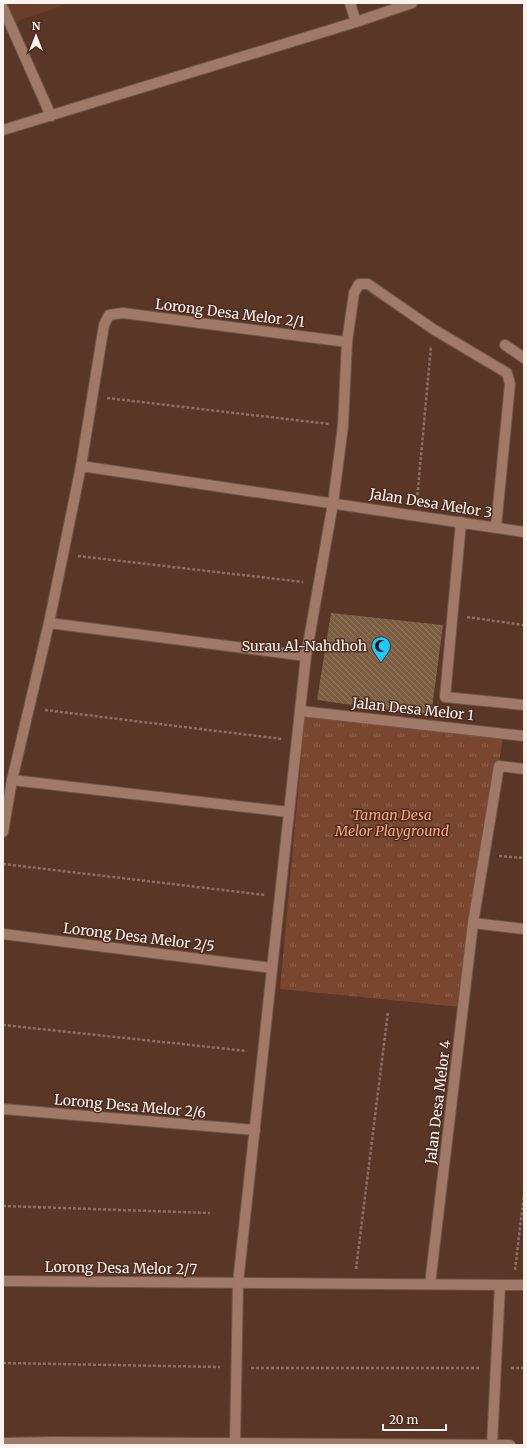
<svg xmlns="http://www.w3.org/2000/svg" width="527" height="1448" font-family="Merriweather,serif">
	<defs>
		<pattern id="park-tufts" width="24" height="20" patternUnits="userSpaceOnUse"><rect width="24" height="20" fill="#79462f"/><path d="M3 7l-1-3M5 7V3M7 7l1-3M15 17l-1-3M17 17v-4M19 17l1-3" fill="none" stroke="#8d614d"/></pattern>
		<pattern id="building-back-hatch" width="6" height="6" patternUnits="userSpaceOnUse"><rect width="6" height="6" fill="#7c5e42"/><path d="M-1 5l2 2M0 0l6 6M5-1l2 2" fill="none" stroke="#90765e"/></pattern>
	</defs>
	<rect width="100%" height="100%" fill="#5a3627"/>
	<polygon fill="#693e2b" points="3,3 70,3 3,26"/>
	<polygon fill="url(#park-tufts)" points="305,716 503,737 461,1007 280,989"/>
	<polygon fill="url(#building-back-hatch)" points="331,613 443,625 431,716 317,700"/>
	<g fill="none" stroke-linecap="round" stroke-linejoin="round">
		<g stroke="#6f5548" stroke-width="12">
			<g id="minor">
				<polyline points="350,3 356,22"/>
				<polyline points="3,8 51,116"/>
				<polyline points="3,130 356,22 412,3"/>
				<polyline points="505,345 524,358"/>
				<polyline points="81,466 524,532"/>
				<polyline points="461,522 445,697 524,705"/>
				<polyline points="49,623 306,656"/>
				<polyline points="300,711 524,736"/>
				<polyline points="12,780 289,812"/>
				<polyline points="3,832 12,780 49,623 81,466 104,325 109,315 123,313 347,342"/>
				<polyline points="473,923 524,929"/>
				<polyline points="3,934 272,968"/>
				<polyline points="3,1109 255,1130"/>
				<polyline points="3,1281 524,1285"/>
				<polyline points="430,1284 473,923 499,766 524,769"/>
				<polyline points="3,1443 53,1442 510,1445"/>
				<polyline points="235,1445 238,1283 300,711 306,656 333,503 343,426 347,342 354,293 359,284 368,284 433,329 507,373 510,384 496,527"/>
				<polyline points="492,1445 500,1285"/>
			</g>
		</g>
		<g stroke="#8b6f63" stroke-width="2.5" stroke-dasharray="3 2" stroke-linecap="butt">
			<polyline points="107,398 329,424"/>
			<polyline points="417,500 431,346"/>
			<polyline points="78,556 303,582"/>
			<polyline points="467,617 524,625"/>
			<polyline points="45,710 282,739"/>
			<polyline points="499,856 524,858"/>
			<polyline points="3,864 265,895"/>
			<polyline points="3,1025 247,1051"/>
			<polyline points="3,1206 210,1213"/>
			<polyline points="356,1269 388,1012"/>
			<polyline points="515,1270 524,1195"/>
			<polyline points="3,1363 220,1367"/>
			<polyline points="251,1368 480,1368"/>
			<polyline points="511,1368 524,1368"/>
		</g>
		<use href="#minor" stroke="#a17968" stroke-width="10"/>
	</g>
	<defs>
		<g id="mosque-pin" transform="scale(1)"><path d="M0 17L-7.5 6A9.5 9.5 0 1 1 7.5 6Z" fill="#19cafc" stroke="#4e2c1d"/><path d="M3.5-4.9A6 6 0 1 0 3.5 4.9A5 5 0 1 1 3.5-4.9Z" fill="#111"/></g>
	</defs>
	<g fill-rule="evenodd">
		<use href="#mosque-pin" x="381" y="646"/>
	</g>
	<g text-anchor="middle" stroke-width="3" stroke-linejoin="round" paint-order="stroke">
		<g font-size="14" fill="#fcf3ef" stroke="#4e2c1d">
			<text transform="translate(230 313) rotate(7)" y="5">Lorong Desa Melor 2/1</text>
			<text transform="translate(431 503) rotate(9)" y="5">Jalan Desa Melor 3</text>
			<text transform="translate(413 709) rotate(6)" y="5">Jalan Desa Melor 1</text>
			<text transform="translate(139 937) rotate(7)" y="5">Lorong Desa Melor 2/5</text>
			<text transform="translate(438 1102) rotate(-83)" y="5">Jalan Desa Melor 4</text>
			<text transform="translate(130 1106) rotate(5)" y="5">Lorong Desa Melor 2/6</text>
			<text transform="translate(121 1268) rotate(1)" y="5">Lorong Desa Melor 2/7</text>
		</g>
		<g font-size="14" fill="#fcf3ef" stroke="#4e2c1d" text-anchor="end">
			<text x="367" y="651">Surau Al-Nahdhoh</text>
		</g>
		<g font-size="14" font-style="italic" fill="#f9a782" stroke="#4e2c1d">
			<text x="392" y="820">Taman Desa<tspan x="392" dy="16">Melor Playground</tspan></text>
		</g>
	</g>
	<rect width="527" height="1448" fill="none" stroke="#fcf3ef" stroke-width="8"/>
	<g transform="translate(36 36)" stroke="#4e2c1d" stroke-width="3" paint-order="stroke">
	<path d="M0-3L7 15L0 10L-7 15Z" fill="#fcf3ef"/>
	<text y="-6" font-size="11" font-weight="bold" text-anchor="middle" fill="#fcf3ef">N</text>
	</g>
	<path d="M383 1424v6h63v-6" fill="none" stroke="#fcf3ef" stroke-width="2"/>
	<text x="389" y="1424" font-size="12" fill="#fcf3ef" stroke="#4e2c1d" stroke-width="3" paint-order="stroke">20 m</text>
</svg>
